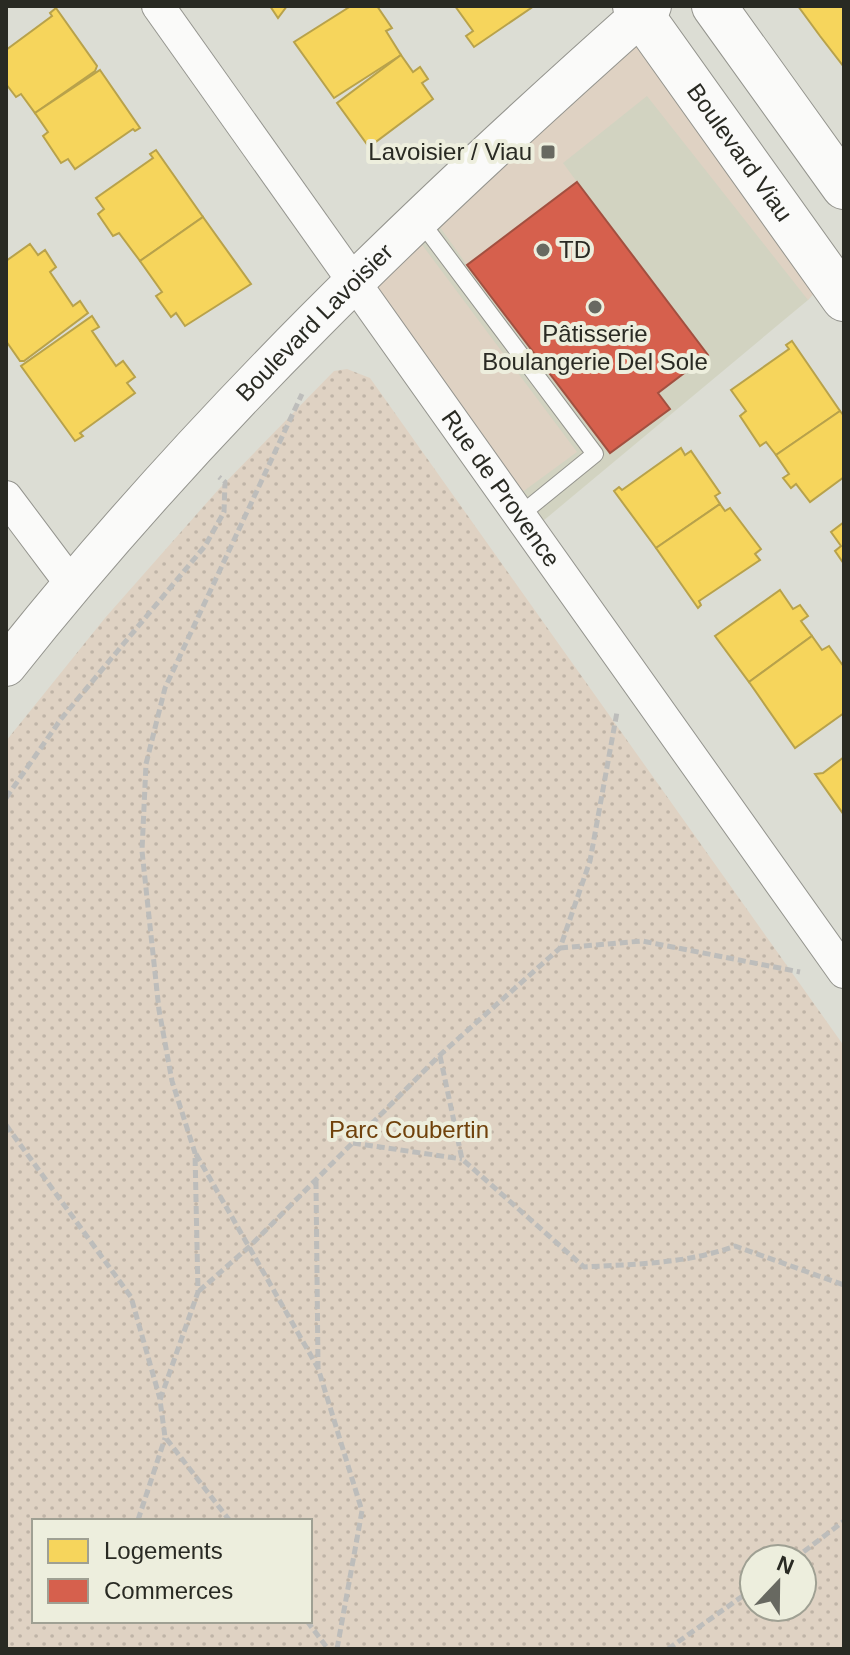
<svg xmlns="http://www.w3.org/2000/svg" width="850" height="1655" font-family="Arial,sans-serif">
	<defs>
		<pattern id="park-dots" width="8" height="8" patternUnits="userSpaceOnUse" patternTransform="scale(2)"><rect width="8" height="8" fill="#dfd2c3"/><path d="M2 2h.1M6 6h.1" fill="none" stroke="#bfb4a7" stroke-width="1.8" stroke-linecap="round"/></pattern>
	</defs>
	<rect width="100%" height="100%" fill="#dcddd4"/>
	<polygon fill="#d2d3c1" points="604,50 828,277 808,300 531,531 408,226"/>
	<g fill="#dfd2c3">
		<polygon points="642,15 828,277 808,300 647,96 563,163 577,182 467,265 427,209"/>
		<polygon points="408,226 577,452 510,501 354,281"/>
	</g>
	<path fill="url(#park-dots)" fill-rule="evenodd" d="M347 369 370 378 844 1046V1649H6V741L105 618 218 490 334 371ZM34 1521H310V1621H34ZM754 1559H802V1607H754Z"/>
	<g fill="#f6d55c" stroke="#b8a24b" stroke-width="2">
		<polygon points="270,6 287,6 278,18"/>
		<polygon points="351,6 377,6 392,28 386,31 401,55 334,98 294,42"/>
		<polygon points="455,6 534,6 474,47 466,36 473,31"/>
		<polygon points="798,6 844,6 844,67 820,36"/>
		<polygon points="56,8 97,66 95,71 35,113 21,94 16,97 6,84 6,50 52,16 50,13"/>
		<polygon points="401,55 413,72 420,67 428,79 422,83 433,99 369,147 337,103"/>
		<polygon points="100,70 140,128 135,131 133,129 75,169 68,159 61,163 43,136 48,132 35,113"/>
		<polygon points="156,150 203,217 140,261 119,233 113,236 98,214 104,209 96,198 153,158 150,154"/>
		<polygon points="203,217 251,284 185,326 176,313 171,317 156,296 162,292 140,261"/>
		<polygon points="30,244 38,255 45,250 56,267 50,272 73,306 80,301 88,313 24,361 20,361 6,341 6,261"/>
		<polygon points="92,316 99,327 92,331 116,366 123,361 135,377 127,383 135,393 80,433 83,436 75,441 21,366"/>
		<polygon points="792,341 840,411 776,455 766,442 760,446 740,416 746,411 731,390 789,349 786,345"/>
		<polygon points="840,411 844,416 844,477 810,502 796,484 791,488 783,478 789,474 776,455"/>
		<polygon points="681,448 685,455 691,451 720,493 715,496 720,504 656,548 614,491 619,487 622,490"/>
		<polygon points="720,504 725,511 730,508 761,549 755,554 760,560 699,601 701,605 698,608 656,548"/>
		<polygon points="844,522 844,564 835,551 841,546 831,532"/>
		<polygon points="780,590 793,609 800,605 808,616 801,621 812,636 749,682 715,636"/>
		<polygon points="812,636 822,650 829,646 844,667 844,713 795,748 749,682"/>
		<polygon points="844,757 844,815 815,774 823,773"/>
	</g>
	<polygon fill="#d6604d" stroke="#a25040" stroke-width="2" points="577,182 708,355 658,393 670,409 610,453 467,265"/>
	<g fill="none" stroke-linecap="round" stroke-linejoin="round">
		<g stroke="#94948e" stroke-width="18">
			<polyline id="service" points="419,219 595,454 520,515"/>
		</g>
		<g stroke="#94948e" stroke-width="34">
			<g id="minor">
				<path id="s1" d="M158 6 844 972"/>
				<polyline points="6,497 72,585"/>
			</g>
		</g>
		<g stroke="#94948e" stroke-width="42">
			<g id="tertiary">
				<path id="s2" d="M6 666C198 424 420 211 651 6"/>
			</g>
		</g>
		<g stroke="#94948e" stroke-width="46">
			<g id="secondary">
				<path id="s3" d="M635 6 844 299"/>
				<polyline points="714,6 844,187"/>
			</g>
		</g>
		<g stroke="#bdbdbb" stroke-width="5" stroke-dasharray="8 4" stroke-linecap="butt">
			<polyline points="6,798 61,719 205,546 224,512 225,482 219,477"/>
			<polyline points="560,948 642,941 800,972"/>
			<path d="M440 1056 462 1159 584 1267C634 1264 687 1264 735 1246L844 1285"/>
			<polyline points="6,1125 131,1297 160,1399"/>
			<polyline points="353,1143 462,1159"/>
			<polyline points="196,1154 318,1368 362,1511 337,1649"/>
			<polyline points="316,1181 318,1367"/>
			<polyline points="199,1291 250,1246 440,1055 560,948 590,861 617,712"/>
			<polyline points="138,1520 165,1438"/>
			<polyline points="230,1521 165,1437 160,1400 198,1292 195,1153 172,1081 159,1010 142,851 146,764 165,688 302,394"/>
			<polyline points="794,1559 844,1521"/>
			<polyline points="307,1621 328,1649"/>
			<polyline points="668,1649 754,1588"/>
		</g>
		<use href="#service" stroke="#fafaf9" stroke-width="16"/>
		<use href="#minor" stroke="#fafaf9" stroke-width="32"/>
		<use href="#tertiary" stroke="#fafaf9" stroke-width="40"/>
		<use href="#secondary" stroke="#fafaf9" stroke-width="44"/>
	</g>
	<g fill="#686961" stroke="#edeedd" stroke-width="3">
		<rect x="540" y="144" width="16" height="16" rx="4"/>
		<circle cx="543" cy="250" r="8"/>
		<circle cx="595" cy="307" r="8"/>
	</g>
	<g text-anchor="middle" stroke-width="8" stroke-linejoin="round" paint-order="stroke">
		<g font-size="24" fill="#292a23" stroke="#edeedd" text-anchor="end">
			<text x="532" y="160">Lavoisier / Viau</text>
			<text x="559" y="258" text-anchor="start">TD</text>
			<text x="595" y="342" text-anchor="middle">Pâtisserie<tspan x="595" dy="28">Boulangerie Del Sole</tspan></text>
		</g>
		<g font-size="24" fill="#292a23" stroke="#edeedd">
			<text dy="8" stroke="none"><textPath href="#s3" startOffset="180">Boulevard Viau</textPath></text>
			<text dy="8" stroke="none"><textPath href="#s2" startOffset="462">Boulevard Lavoisier</textPath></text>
			<text dy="8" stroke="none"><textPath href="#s1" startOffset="592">Rue de Provence</textPath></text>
		</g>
		<g font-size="24" fill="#70410b" stroke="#edeedd">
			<text x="409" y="1138">Parc Coubertin</text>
		</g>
	</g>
	<rect width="850" height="1655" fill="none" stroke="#292a23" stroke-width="16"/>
	<rect x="32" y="1519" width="280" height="104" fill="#edeedd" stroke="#9fa093" stroke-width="2"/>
	<rect x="48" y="1539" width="40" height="24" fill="#f6d55c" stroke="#9fa093" stroke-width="2"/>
	<text x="104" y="1559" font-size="24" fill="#292a23">Logements</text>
	<rect x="48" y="1579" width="40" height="24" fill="#d6604d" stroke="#9fa093" stroke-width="2"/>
	<text x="104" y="1599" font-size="24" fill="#292a23">Commerces</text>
	<g transform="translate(778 1583) rotate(22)"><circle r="38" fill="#edeedd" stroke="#9fa093" stroke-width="2"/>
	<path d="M0-6L14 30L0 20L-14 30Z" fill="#686961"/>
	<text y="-12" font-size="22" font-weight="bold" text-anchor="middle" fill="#292a23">N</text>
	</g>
</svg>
